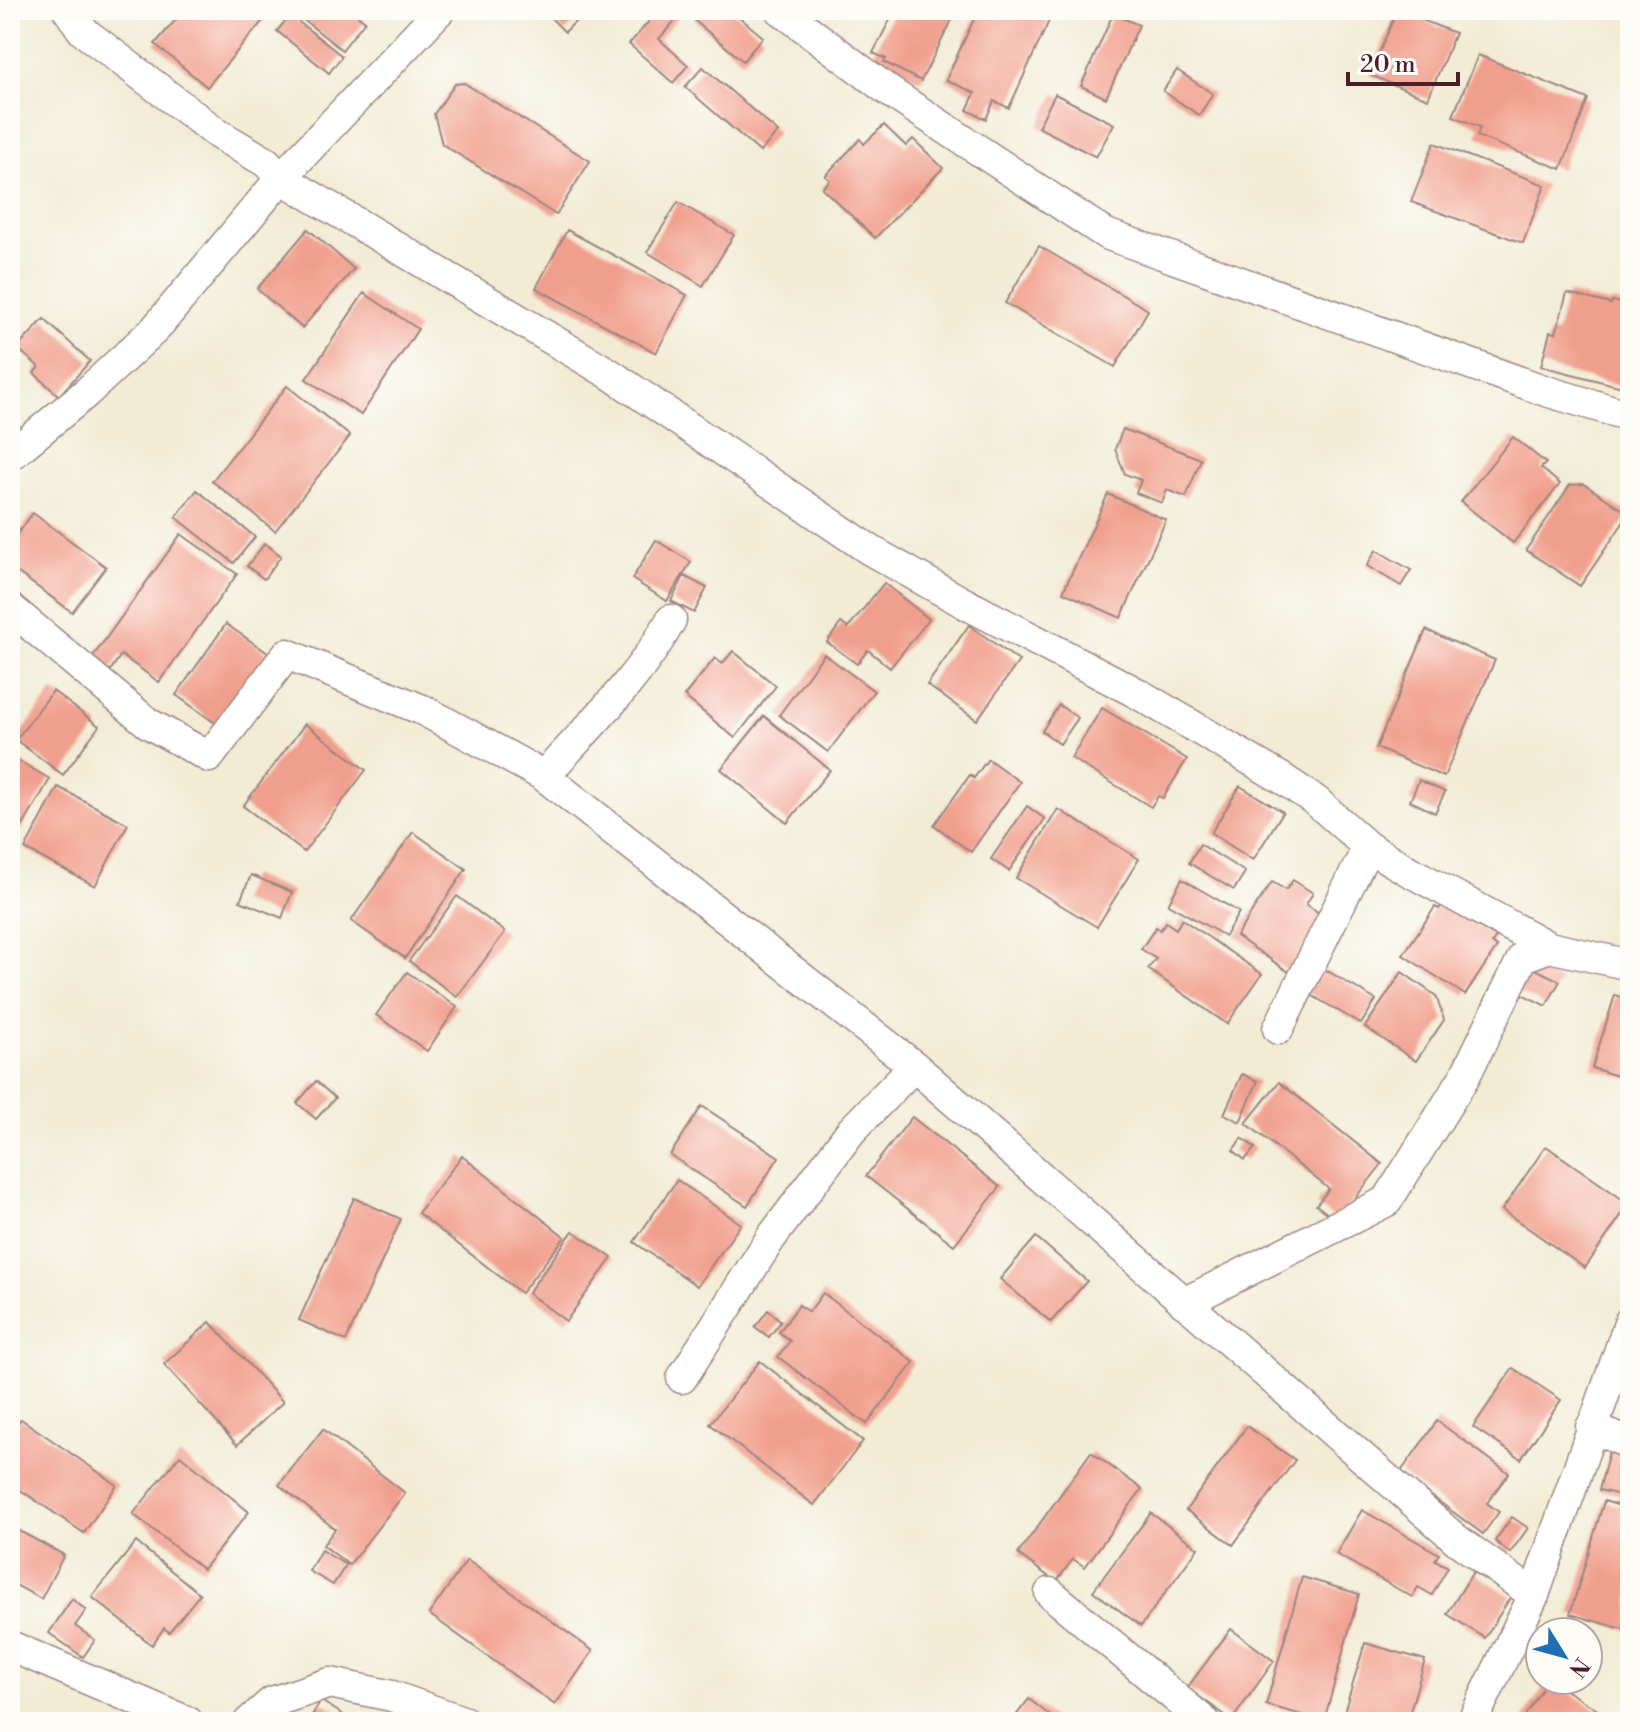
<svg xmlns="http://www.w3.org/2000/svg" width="1640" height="1732" font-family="'Libre Bodoni',serif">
	<rect width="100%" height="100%" fill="#fdfcf7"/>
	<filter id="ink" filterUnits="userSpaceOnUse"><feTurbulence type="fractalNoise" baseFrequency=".0125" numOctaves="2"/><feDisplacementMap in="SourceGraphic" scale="16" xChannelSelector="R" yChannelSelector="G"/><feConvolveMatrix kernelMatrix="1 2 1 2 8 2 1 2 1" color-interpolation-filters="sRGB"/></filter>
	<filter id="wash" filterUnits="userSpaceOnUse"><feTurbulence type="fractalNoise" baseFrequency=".006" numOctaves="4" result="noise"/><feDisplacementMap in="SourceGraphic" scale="32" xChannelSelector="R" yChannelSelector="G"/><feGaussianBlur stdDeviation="1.8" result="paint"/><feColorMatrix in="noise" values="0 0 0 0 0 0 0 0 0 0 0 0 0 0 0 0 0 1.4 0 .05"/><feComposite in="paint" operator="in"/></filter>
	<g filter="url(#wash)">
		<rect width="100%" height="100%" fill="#f2ecd5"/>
		<g id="blocks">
			<g fill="#f19f8d">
				<polygon points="184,10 272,10 207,87 155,44"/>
				<polygon points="291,10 351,10 365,21 342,50"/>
				<polygon points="543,10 605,10 593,22 584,13 565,32"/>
				<polygon points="659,10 684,10 659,39 688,65 673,83 629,44"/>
				<polygon points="704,10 731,10 763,37 743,61 695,21"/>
				<polygon points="895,10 943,10 954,16 921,81 884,62 886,59 873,53"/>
				<polygon points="978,10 1054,10 1009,108 994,101 986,119 967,110 975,93 946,80"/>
				<polygon points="1397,10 1455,33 1428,99 1370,75"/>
				<polygon points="1113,14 1139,25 1106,98 1081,86"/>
				<polygon points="290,15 342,56 329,73 277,31"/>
				<polygon points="1478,55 1588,99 1561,169 1477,136 1480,127 1453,116"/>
				<polygon points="703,67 778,132 760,152 685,87"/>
				<polygon points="1177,70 1213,94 1199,115 1163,91"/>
				<polygon points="464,83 590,161 556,215 442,144 434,114 455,84"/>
				<polygon points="1055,94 1114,124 1096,157 1038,127"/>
				<polygon points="884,125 906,146 913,139 943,168 875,238 822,188 830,180 825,176 860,139 864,144"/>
				<polygon points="1434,143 1545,185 1523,243 1411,202"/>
				<polygon points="678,202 734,235 703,286 647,252"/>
				<polygon points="308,229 354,269 302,328 257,289"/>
				<polygon points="567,230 687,295 656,353 536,288"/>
				<polygon points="1039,246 1148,310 1115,367 1005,303"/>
				<polygon points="364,293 418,329 361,415 306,379"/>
				<polygon points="1567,293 1611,304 1612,301 1630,305 1630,389 1541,366 1550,332 1556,333"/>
				<polygon points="10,299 18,306 10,315"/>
				<polygon points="44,319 90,361 59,396 34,373 39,367 17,348"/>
				<polygon points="287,386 350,436 275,531 212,481"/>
				<polygon points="1123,429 1201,459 1186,497 1167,490 1162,503 1136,493 1141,480 1125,474 1115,449"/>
				<polygon points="1513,437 1546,463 1541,468 1560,484 1513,543 1461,502"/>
				<polygon points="1584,484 1629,514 1580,586 1526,550 1570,485"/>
				<polygon points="197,490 255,537 234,563 176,517"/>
				<polygon points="1108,494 1166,520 1121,618 1063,592"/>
				<polygon points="33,513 106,567 72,612 10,567 10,544"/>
				<polygon points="181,534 237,574 159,682 121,655 110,671 92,658"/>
				<polygon points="656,540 691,562 667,601 632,579"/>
				<polygon points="265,543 281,556 264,579 247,566"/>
				<polygon points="1376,550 1411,570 1401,586 1367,566"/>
				<polygon points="684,576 707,588 694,613 671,601"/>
				<polygon points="884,583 929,619 890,668 868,650 857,664 827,642 841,623 848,628"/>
				<polygon points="226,624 268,653 218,725 176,695"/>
				<polygon points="969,625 1019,661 977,720 927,685"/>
				<polygon points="1426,630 1495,660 1444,777 1376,748"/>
				<polygon points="733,651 776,686 735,738 684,696 715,658 722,664"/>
				<polygon points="824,654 874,691 828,752 779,715"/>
				<polygon points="53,691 99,726 63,775 16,740"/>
				<polygon points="1059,705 1078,718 1060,744 1042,731"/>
				<polygon points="1102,708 1187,759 1163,798 1158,796 1151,807 1071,758"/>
				<polygon points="764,716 830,770 787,823 721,769"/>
				<polygon points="305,724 366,770 304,852 243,806"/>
				<polygon points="10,756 50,779 20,831 10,826"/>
				<polygon points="988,759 1020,782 971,852 934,825 970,775 974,778"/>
				<polygon points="1419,780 1445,792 1435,813 1410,801"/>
				<polygon points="1240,786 1283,812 1253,860 1211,833"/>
				<polygon points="58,787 128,824 95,886 25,849"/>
				<polygon points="1027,806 1045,819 1009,871 991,859"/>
				<polygon points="1058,809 1139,859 1097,927 1016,878"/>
				<polygon points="413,832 466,869 405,958 351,921"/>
				<polygon points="1200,844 1245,872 1234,890 1189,863"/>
				<polygon points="251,875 292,892 282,918 240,901"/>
				<polygon points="1182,879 1239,912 1225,936 1168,904"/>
				<polygon points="1293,880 1313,893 1306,904 1329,920 1292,974 1236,936 1272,882 1286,890"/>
				<polygon points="457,896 505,932 457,997 409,961"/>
				<polygon points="1442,905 1496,937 1492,943 1497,947 1465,995 1403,955 1435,907 1439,909"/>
				<polygon points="1182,919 1262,974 1227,1024 1148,969 1156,959 1141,949 1156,927 1160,930 1166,922 1176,929"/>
				<polygon points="1529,966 1560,981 1546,1006 1516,991"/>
				<polygon points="1321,967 1376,1000 1361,1024 1306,992"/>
				<polygon points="407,972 457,1007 427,1051 376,1015"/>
				<polygon points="1402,972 1436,996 1444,1020 1416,1061 1365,1027"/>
				<polygon points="1615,995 1630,999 1630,1080 1592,1068"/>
				<polygon points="1242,1074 1258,1081 1240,1122 1224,1114"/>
				<polygon points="316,1081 335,1098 316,1119 297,1103"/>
				<polygon points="1279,1082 1382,1164 1337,1221 1316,1205 1329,1189 1246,1123"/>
				<polygon points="702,1106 779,1157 747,1206 670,1155"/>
				<polygon points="912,1117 1000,1187 954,1245 866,1176"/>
				<polygon points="1242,1138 1255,1148 1245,1160 1233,1150"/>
				<polygon points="1546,1146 1629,1204 1585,1268 1502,1210"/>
				<polygon points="462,1156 565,1237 521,1293 418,1213"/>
				<polygon points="677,1180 741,1224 697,1286 634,1242"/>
				<polygon points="354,1198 401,1219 346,1341 299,1320"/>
				<polygon points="573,1231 612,1258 566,1321 528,1293"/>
				<polygon points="1036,1237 1087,1281 1051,1322 1000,1279"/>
				<polygon points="823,1293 914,1362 867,1424 778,1357 790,1341 779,1332 799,1305 809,1312"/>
				<polygon points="768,1310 781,1321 769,1337 755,1327"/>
				<polygon points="210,1322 283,1402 237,1445 164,1364"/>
				<polygon points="760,1361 863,1441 814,1505 710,1424"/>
				<polygon points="1513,1368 1561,1400 1521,1459 1473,1427"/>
				<polygon points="21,1419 117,1485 84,1533 10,1483 10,1435"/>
				<polygon points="1437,1421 1509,1473 1487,1503 1499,1512 1483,1534 1400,1473"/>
				<polygon points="1247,1426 1295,1460 1233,1545 1186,1510"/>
				<polygon points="323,1429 405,1493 349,1565 323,1545 335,1529 279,1485"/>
				<polygon points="1610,1448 1630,1452 1629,1497 1599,1490"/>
				<polygon points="1091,1452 1142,1489 1085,1567 1073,1559 1056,1582 1018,1554"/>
				<polygon points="180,1455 249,1512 203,1569 133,1514"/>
				<polygon points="1604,1501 1630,1509 1630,1631 1570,1614"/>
				<polygon points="1362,1510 1439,1554 1435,1560 1448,1567 1432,1595 1418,1587 1412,1597 1336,1554"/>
				<polygon points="1151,1513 1198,1548 1141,1626 1093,1591"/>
				<polygon points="1512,1517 1528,1528 1510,1553 1495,1541"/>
				<polygon points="10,1526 64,1555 41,1599 10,1582"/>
				<polygon points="136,1542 200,1594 169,1632 164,1628 152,1645 92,1597"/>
				<polygon points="321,1550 346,1565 333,1585 309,1571"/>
				<polygon points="467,1560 593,1651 555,1705 429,1614"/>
				<polygon points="1473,1572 1511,1596 1485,1638 1447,1614"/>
				<polygon points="1302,1577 1359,1594 1324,1721 1266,1705"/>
				<polygon points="72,1599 86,1610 75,1626 95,1640 83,1657 49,1633"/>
				<polygon points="1231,1629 1274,1661 1232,1720 1187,1688"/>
				<polygon points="1365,1643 1425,1660 1407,1722 1341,1722"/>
				<polygon points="1548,1680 1549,1680 1617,1722 1521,1722"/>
				<polygon points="1029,1699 1058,1722 1011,1722"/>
				<polygon points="321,1701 355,1722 308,1722"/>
			</g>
		</g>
	</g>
	<g filter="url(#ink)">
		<use href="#blocks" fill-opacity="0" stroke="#9e8680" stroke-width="2"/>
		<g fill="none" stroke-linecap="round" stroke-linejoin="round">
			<g stroke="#9e8680" stroke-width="33">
				<g id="street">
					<polyline points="68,10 83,31 218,134 266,162 281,178 610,374 870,550 964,603 1137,693 1283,779 1316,801 1368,847 1407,870 1549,947 1630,965"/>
					<polyline points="781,10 890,92 1106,234 1546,391 1630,416"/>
					<polyline points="10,456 86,393 155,329 281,178 440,10"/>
					<polyline points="10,608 148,723 209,757 287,654 425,711 544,776 914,1066 1457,1540 1534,1595"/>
					<path d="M544 776C588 727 639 679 671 620"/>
					<polyline points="1278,1029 1368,847"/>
					<polyline points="1184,1303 1387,1201 1465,1076 1523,957 1549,947"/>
					<polyline points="682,1378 771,1238 851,1131 914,1066"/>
					<polyline points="1591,1427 1630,1444"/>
					<polyline points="1050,1593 1205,1722"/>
					<polyline points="10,1646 188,1722"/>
					<polyline points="249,1722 272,1702 330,1683 392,1696 465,1722"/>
					<polyline points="1472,1722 1534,1595 1630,1321"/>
				</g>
			</g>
			<use href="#street" stroke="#fff" stroke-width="30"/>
		</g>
	</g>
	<rect width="1640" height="1732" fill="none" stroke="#fdfcf7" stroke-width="40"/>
	<g transform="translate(1564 1656) rotate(127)"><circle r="38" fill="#fdfcf7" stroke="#b5a4a5" stroke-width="2"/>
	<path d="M0-6L14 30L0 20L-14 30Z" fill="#1f6fb2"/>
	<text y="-12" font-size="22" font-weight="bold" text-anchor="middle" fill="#4a1f2b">N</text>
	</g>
	<path d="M1348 72v12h110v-12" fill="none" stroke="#4a1f2b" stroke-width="4"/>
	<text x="1360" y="72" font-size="24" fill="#4a1f2b" stroke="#fdfcf7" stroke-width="6" paint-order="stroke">20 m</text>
</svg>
